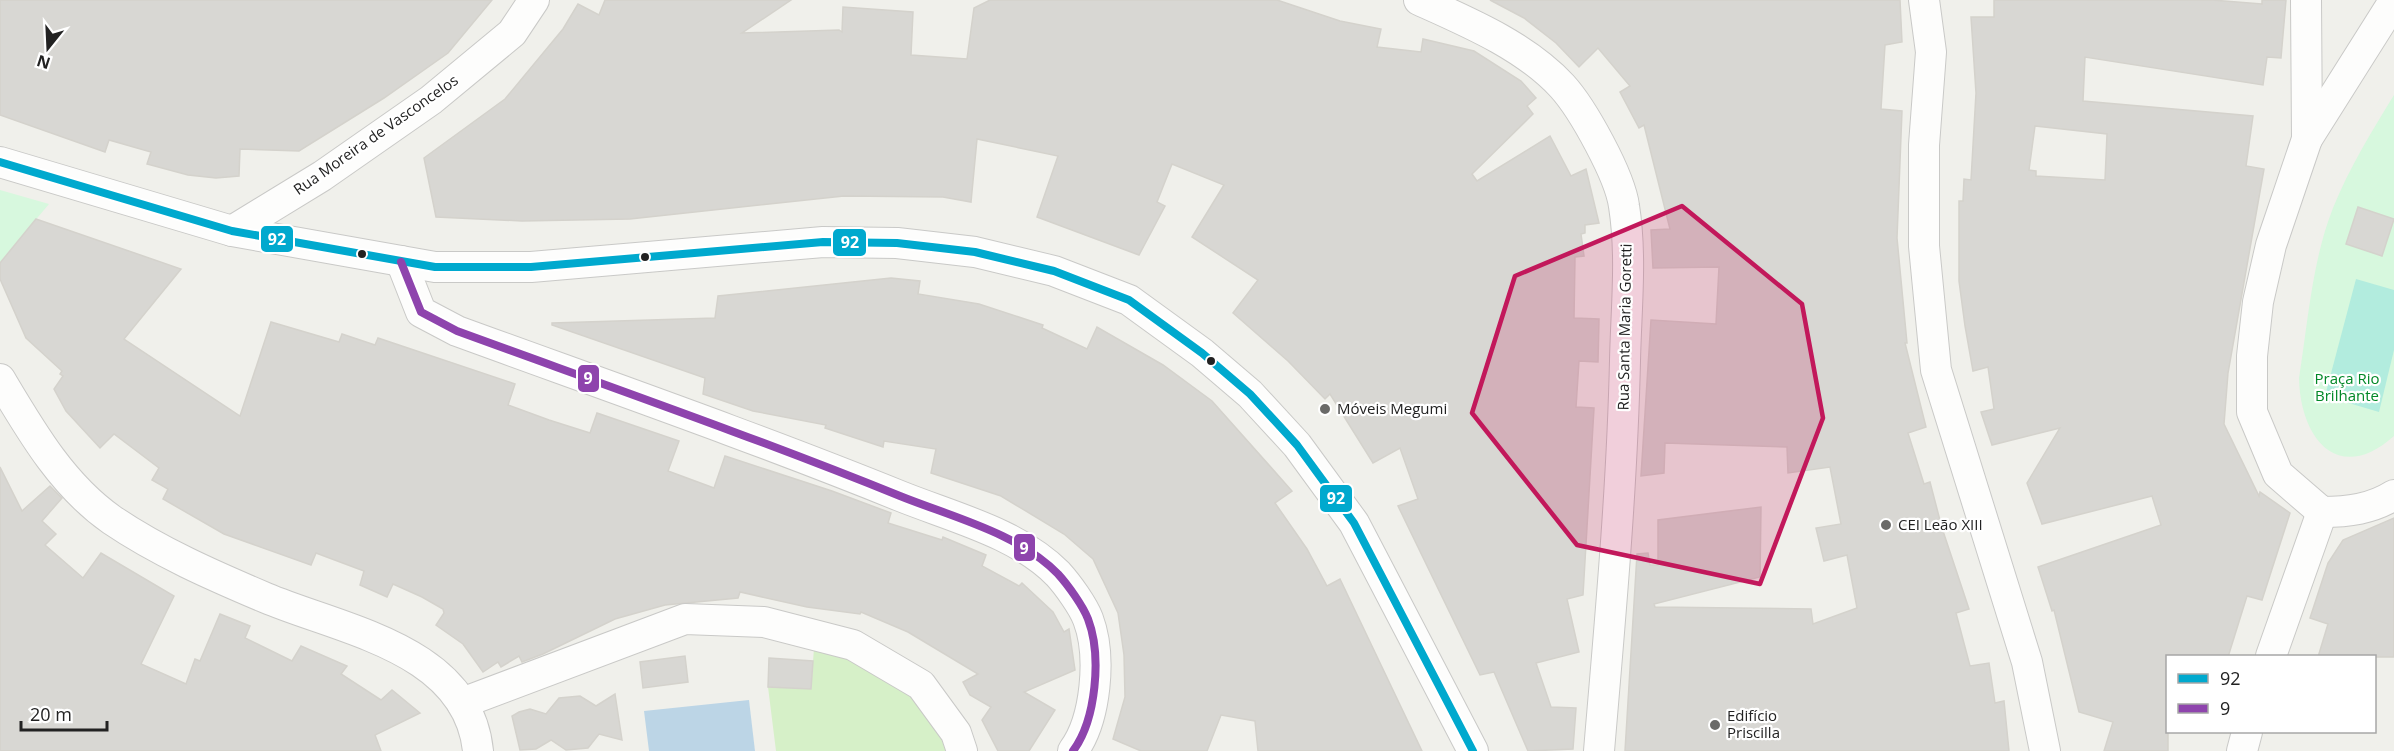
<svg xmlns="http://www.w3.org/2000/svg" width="2394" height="751" font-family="'Open Sans',sans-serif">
	<rect width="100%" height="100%" fill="#f0f0eb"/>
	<polygon fill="#d6f0c8" points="814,648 873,667 906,689 949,745 949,751 776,751 768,687 811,689"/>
	<g fill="#d7f8de">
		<path d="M2394 95V436C2338 486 2300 438 2299 378 2308 322 2312 261 2333 208 2349 168 2372 131 2394 95Z"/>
		<polygon points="0,190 49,204 0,262"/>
	</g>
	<polygon fill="#b2ecde" points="2356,279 2394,290 2394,350 2379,412 2325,396"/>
	<polygon fill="#bcd5e6" points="749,700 755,751 649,751 644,711"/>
	<g fill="#d8d7d3" stroke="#d4d2cc" stroke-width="1.5" fill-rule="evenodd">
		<polygon points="0,0 492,0 448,53 384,98 299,151 240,149 239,176 216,178 188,175 147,164 151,152 109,140 105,152 0,115"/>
		<polygon points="605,0 791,0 742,33 839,30 842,32 843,7 913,12 911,55 967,59 974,8 990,0 1277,0 1340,21 1381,29 1377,47 1421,52 1423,39 1474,51 1521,81 1536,98 1527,106 1533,114 1472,174 1477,181 1550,136 1571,176 1586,169 1599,223 1585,225 1585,233 1581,234 1584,256 1575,257 1574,318 1599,319 1598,362 1579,361 1576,407 1594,408 1583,595 1567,599 1579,652 1536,663 1551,707 1576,708 1573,749 1528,751 1494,672 1480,675 1398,506 1418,499 1400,448 1373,463 1330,394 1325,399 1288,361 1233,313 1258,280 1192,237 1224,185 1172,164 1157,202 1165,206 1139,255 1037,217 1058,156 977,139 971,202 943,197 844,196 630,219 522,221 436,217 424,158 505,99 563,29 578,4 599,15"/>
		<polygon points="1490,0 1900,0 1902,42 1885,45 1881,109 1902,111 1897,238 1907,343 1905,343 1926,427 1908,433 1924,484 1930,482 1942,528 1969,609 1956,613 1970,666 1989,663 1995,703 2004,701 2009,751 1625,751 1637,554 1648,553 1650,565 1658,565 1658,520 1761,507 1760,577 1654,604 1655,607 1811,609 1813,624 1857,608 1847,555 1824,561 1816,528 1841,524 1830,467 1788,473 1787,447 1665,443 1664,473 1641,476 1651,320 1716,324 1719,267 1653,268 1651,230 1670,229 1644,125 1639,128 1620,92 1630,86 1598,48 1579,67 1556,43 1524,18"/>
		<path d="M1994 0H2212L2262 4V0H2286L2281 58 2267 57 2263 85 2085 57 2083 101 2253 116 2246 166 2264 169 2228 373 2224 424 2259 496 2260 492 2290 513 2262 600 2247 596 2228 657H2168V751H2104L2113 722 2079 712 2054 610 2052 611 2038 567 2161 525 2152 496 2042 524 2027 483 2060 428 1992 445 1981 412 1994 409 1988 367 1973 371 1965 326 1959 281V201H1963L1964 179 1971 180 1976 93 1971 17H1994ZM2035 126 2107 134 2105 180 2036 176V171L2029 170Z"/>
		<polygon points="2358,207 2394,219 2382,256 2346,244"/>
		<polygon points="36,219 181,269 124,339 240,416 271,322 339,342 342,334 375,345 378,338 515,384 508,405 549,420 590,433 597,413 679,441 668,471 714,488 725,456 832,491 891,513 888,523 942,540 943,537 986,555 982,566 1019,586 1022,583 1053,612 1064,632 1069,629 1075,670 1024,692 1055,710 1029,751 998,751 982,720 991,707 970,695 963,682 978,674 908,632 861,612 860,614 807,607 740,592 738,598 665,605 615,619 543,654 522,662 519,656 501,667 498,662 483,672 463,644 436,625 444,613 443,609 422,597 393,584 387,597 360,585 364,571 316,553 311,565 224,534 163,499 168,489 152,480 159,468 114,434 100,448 66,411 54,389 63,376 60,374 62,371 26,338 0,279 0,263"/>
		<polygon points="891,278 920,281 918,294 979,304 1043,325 1042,328 1087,349 1097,327 1163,365 1212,401 1292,491 1275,503 1307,549 1327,586 1340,579 1422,751 1258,751 1255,721 1221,715 1207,751 1141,751 1113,739 1125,697 1124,655 1118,613 1093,559 1064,534 1001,496 931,473 936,449 884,441 883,447 825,428 826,425 753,411 703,394 705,378 552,325 552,323 715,318 718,296"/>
		<polygon points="0,467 22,511 50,486 62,498 42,521 56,534 45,545 83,578 101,553 174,596 141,664 186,684 195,659 200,661 220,614 250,626 245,638 292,661 301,646 347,666 341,674 381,700 392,690 420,713 375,735 381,751 0,751"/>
		<polygon points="2394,518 2394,657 2318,657 2328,624 2310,618 2328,563 2343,540"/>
		<polygon points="685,656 688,682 643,688 640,662"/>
		<polygon points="769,658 813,661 811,689 768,687"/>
		<polygon points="615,694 622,740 599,734 588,748 566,750 551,740 536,749 520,750 512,716 519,712 530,709 546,714 559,698 580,696 596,706"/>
	</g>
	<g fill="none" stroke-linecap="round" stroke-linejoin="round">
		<g stroke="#c9c9c7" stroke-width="32">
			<g id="minor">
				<path d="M1419 0C1468 22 1525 46 1562 86 1583 109 1620 176 1624 206 1632 257 1626 310 1625 361 1622 491 1610 621 1599 751"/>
				<polyline points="1924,0 1931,52 1924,145 1924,246 1936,370 2027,662 2045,751"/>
				<path d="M2306 0 2307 139 2271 245 2258 302 2252 356V412L2278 474 2322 512C2348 512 2372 509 2394 495"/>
				<polyline points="2307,139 2394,1"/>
				<polyline points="0,162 232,231 435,267 531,267 823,242 897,243 975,252 1054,271 1129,300 1202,353 1250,394 1297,445 1354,523 1473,751"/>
				<polyline points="232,231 322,176 431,100 512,33 534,0"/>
				<path d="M401 261 421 312 457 331C605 385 754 437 900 496 952 517 1018 533 1058 574 1068 585 1083 606 1088 619 1102 656 1096 720 1073 751"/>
				<path d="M0 379C31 431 62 485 112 520 159 552 214 576 266 598 342 630 468 649 478 751"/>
				<polyline points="2271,656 2322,512"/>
				<polyline points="462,703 685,619 764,622 853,645 921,685 956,733 962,751"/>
				<polyline points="2242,751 2247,732"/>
			</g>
		</g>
		<use href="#minor" stroke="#fdfdfc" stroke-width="30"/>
		<g stroke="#fff" stroke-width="12">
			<polyline id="bus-1" points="0,162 232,231 435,267 531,267 823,242 897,243 975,252 1054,271 1129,300 1202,353 1250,394 1297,445 1354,523 1473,751"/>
		</g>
		<g stroke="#fff" stroke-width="12">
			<path id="bus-2" d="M401 262 421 312 457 331C605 385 754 437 900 496 952 517 1018 533 1058 574 1068 585 1083 606 1088 619 1102 656 1096 720 1073 751"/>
		</g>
		<use href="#bus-1" stroke="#00a9ce" stroke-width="8"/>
		<use href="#bus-2" stroke="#8e44ad" stroke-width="8"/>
	</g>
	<path fill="#c2185b" fill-opacity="0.2" stroke="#c2185b" stroke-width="4.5" stroke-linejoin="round" d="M1682 206 1802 304 1823 418 1760 584 1577 545 1472 413 1515 276Z"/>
	<g fill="#222" stroke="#fff" stroke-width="2">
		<circle cx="362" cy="254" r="5"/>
		<circle cx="645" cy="257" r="5"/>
		<circle cx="1211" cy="361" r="5"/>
	</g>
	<g fill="#6a6a68" stroke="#fff" stroke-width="2">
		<circle cx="1325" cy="409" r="6"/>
		<circle cx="1886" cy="525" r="6"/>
		<circle cx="1715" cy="725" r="6"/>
	</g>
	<g text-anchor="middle" stroke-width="4.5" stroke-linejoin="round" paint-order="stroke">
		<g font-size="15" fill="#222" stroke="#fff">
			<text transform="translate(376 135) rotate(-35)" y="5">Rua Moreira de Vasconcelos</text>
			<text transform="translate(1625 327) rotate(-89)" y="5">Rua Santa Maria Goretti</text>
		</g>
		<g font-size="15" fill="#028827" stroke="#fff">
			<text x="2347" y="384">Praça Rio<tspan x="2347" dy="17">Brilhante</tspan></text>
		</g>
		<g font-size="15" fill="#222" stroke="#fff" text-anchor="start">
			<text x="1337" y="414">Móveis Megumi</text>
			<text x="1898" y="530">CEI Leão XIII</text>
			<text x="1727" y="721">Edifício<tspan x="1727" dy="17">Priscilla</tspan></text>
		</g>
	</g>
	<g stroke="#fff" stroke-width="2">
		<rect x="260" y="225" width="34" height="28" rx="6" fill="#00a9ce"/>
		<rect x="832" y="228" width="35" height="29" rx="6" fill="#00a9ce"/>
		<rect x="577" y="364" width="23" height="29" rx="6" fill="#8e44ad"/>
		<rect x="1319" y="484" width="34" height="29" rx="6" fill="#00a9ce"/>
		<rect x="1013" y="533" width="23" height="29" rx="6" fill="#8e44ad"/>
	</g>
	<g font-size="16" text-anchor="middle" font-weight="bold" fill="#fff">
		<text x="277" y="245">92</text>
		<text x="850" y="248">92</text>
		<text x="588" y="384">9</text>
		<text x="1336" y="504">92</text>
		<text x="1024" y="554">9</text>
	</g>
	<rect x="2166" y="655" width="210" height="78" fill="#ffffff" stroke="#a7a7a7" stroke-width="1.5"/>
	<rect x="2178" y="674" width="30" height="9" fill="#00a9ce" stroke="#a7a7a7" stroke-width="1.5"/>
	<text x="2220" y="685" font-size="18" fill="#222222">92</text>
	<rect x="2178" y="704" width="30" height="9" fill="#8e44ad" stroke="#a7a7a7" stroke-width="1.5"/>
	<text x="2220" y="715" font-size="18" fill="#222222">9</text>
	<g transform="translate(48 48) rotate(198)" stroke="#ffffff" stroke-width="4.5" paint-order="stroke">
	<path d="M0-4.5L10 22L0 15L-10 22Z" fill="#222222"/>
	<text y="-9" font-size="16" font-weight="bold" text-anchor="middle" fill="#222222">N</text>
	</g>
	<path d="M21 721v9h86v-9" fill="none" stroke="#222222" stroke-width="3"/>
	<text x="30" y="721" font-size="18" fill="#222222" stroke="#ffffff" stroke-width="4.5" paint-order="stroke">20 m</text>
</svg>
